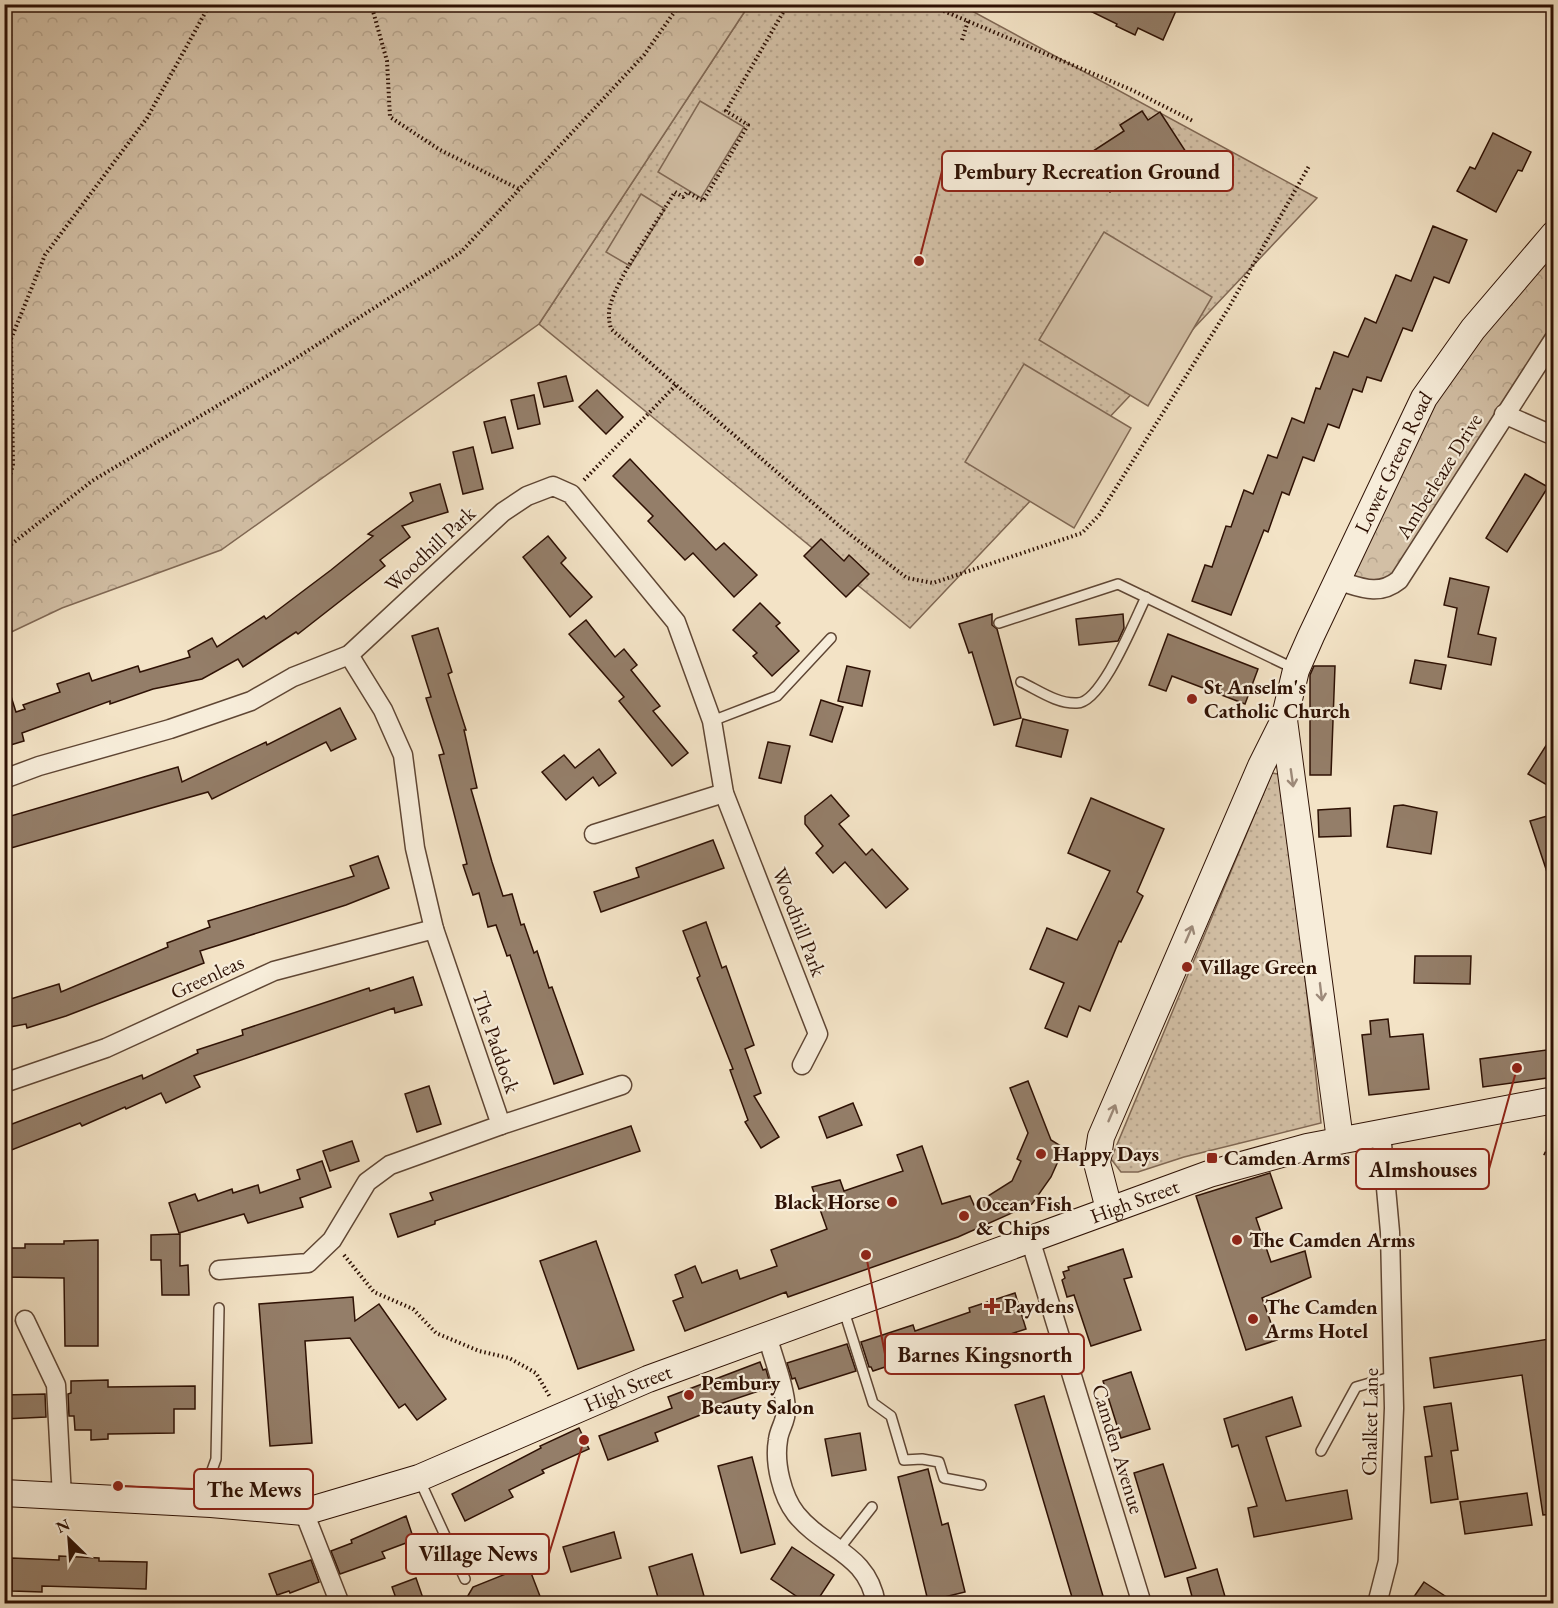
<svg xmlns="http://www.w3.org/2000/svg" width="1558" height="1608" font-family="'EB Garamond',serif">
	<defs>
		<pattern id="grass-dots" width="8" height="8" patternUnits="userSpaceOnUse" patternTransform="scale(1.5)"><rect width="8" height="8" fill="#d2bfa5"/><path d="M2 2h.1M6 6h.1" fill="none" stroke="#b5a38c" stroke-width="1.8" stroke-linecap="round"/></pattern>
		<pattern id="forest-crowns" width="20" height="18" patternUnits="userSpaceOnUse" patternTransform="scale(1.5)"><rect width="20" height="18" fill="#d2bfa5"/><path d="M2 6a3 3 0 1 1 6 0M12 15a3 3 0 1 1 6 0" fill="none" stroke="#b5a38c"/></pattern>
	</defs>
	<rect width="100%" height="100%" fill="#f3e3c6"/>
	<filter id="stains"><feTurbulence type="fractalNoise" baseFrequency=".00333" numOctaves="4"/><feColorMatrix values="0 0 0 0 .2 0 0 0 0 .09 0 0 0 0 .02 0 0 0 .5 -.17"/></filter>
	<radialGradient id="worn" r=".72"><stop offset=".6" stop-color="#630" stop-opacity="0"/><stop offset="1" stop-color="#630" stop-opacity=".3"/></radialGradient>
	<g fill="url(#grass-dots)" stroke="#806854" stroke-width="1.5">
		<polygon points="749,5 961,5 1317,198 910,628 539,324"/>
		<polygon points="1272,773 1283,775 1321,1123 1184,1157 1138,1172 1121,1172 1111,1159"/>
	</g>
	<g fill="url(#forest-crowns)" stroke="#806854" stroke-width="1.5">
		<polygon points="4,5 5,4 749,5 539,324 221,550 62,608 5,635"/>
		<polygon points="1553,234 1553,339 1389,589 1336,580 1424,398"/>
	</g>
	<g fill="#d2bfa5" stroke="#806854" stroke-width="1.5">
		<polygon points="700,101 744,127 701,198 658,172"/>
		<polygon points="641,194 665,209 630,266 606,252"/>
		<polygon points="1104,232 1212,297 1148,406 1039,340"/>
		<polygon points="1024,364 1131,428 1074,528 965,462"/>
	</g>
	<g fill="#947e69" stroke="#2e1104" stroke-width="1.5">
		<polygon points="1076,4 1179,4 1163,40 1138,28 1135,35 1116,26 1117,24"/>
		<polygon points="1142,111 1148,120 1160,112 1186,152 1128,190 1123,183 1110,192 1087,155 1124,131 1120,125"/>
		<polygon points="1493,133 1531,152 1522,171 1518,170 1496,212 1457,191 1470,167 1475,169"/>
		<polygon points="1433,226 1467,240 1449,283 1434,277 1412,331 1403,328 1381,381 1367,377 1362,392 1353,389 1339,428 1328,424 1314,461 1303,457 1289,495 1282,492 1268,532 1264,530 1231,615 1192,601 1205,565 1212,567 1226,526 1231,527 1244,490 1253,494 1268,455 1277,458 1292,418 1304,423 1316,388 1320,389 1334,352 1348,357 1365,318 1376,323 1396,275 1411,281"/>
		<polygon points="566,376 573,401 544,407 538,383"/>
		<polygon points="597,390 623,417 606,434 579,407"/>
		<polygon points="534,395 540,424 518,429 511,400"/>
		<polygon points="505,417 513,448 492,453 484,422"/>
		<polygon points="473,447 483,489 463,494 453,452"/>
		<polygon points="630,459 716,550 724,543 757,575 734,597 693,553 685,560 648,521 653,516 613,476"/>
		<polygon points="1525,474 1548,487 1507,552 1486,538"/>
		<polygon points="440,484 448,512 402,526 410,537 380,560 385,566 298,634 296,632 243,667 238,659 202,679 153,689 110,704 110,701 22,733 24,741 4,747 4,690 9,690 16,712 25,709 23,705 60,692 57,684 89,673 92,681 138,666 140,672 190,657 188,651 212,638 217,647 264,616 266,619 331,570 373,536 368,534 413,501 410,493"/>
		<polygon points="548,536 566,558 561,563 592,597 570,617 523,557"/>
		<polygon points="821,539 844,561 849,555 869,574 846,597 804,556"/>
		<polygon points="1450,578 1489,587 1478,634 1496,638 1491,665 1448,657 1457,608 1444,605"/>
		<polygon points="760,603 780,623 776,626 799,651 772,676 753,656 757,653 733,630"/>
		<polygon points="992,614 992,625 997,629 1021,718 994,725 972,652 969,653 959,624"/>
		<polygon points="1123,614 1124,628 1118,641 1079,645 1076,619"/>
		<polygon points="586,620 615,657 624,649 637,665 631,670 660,706 653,711 688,753 672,766 619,701 624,697 569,634"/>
		<polygon points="438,628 452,672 448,674 466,730 464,730 477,788 471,789 492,862 503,896 512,894 521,925 524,924 534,953 537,951 549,988 552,987 583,1074 554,1084 510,955 507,956 496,925 488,927 479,893 473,895 463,865 467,864 439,755 444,754 426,698 431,697 412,636"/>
		<polygon points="1168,634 1258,669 1245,704 1172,676 1166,691 1149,685"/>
		<polygon points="1415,660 1446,665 1441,689 1410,683"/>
		<polygon points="847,666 870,671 862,706 838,701"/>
		<polygon points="1314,666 1335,666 1331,775 1310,775 1310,675"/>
		<polygon points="821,700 843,707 832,742 810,735"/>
		<polygon points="340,708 356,739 331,751 326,742 212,799 208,792 4,850 4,818 178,767 182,782 266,742 267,745"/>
		<polygon points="1023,719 1068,730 1061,757 1016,746"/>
		<polygon points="1554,733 1554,789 1528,774"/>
		<polygon points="768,742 790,746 781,783 759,778"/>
		<polygon points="599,749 616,773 599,786 593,777 566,800 542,772 564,755 575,768"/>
		<polygon points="831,795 849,816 839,824 866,855 872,849 908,889 886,908 845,862 833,873 816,853 823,846 805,824 805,816"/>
		<polygon points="1091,798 1164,829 1137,892 1143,896 1121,942 1119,941 1090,1011 1079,1006 1067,1037 1045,1028 1064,983 1030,969 1047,928 1077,940 1110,871 1068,853"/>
		<polygon points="1403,805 1437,812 1431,854 1387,847 1394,806"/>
		<polygon points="1350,808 1351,836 1319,837 1318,810"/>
		<polygon points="1554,814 1554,881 1550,881 1530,821"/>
		<polygon points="713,840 724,868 601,912 594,892 639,877 636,868"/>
		<polygon points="378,856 389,888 346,905 200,951 204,963 66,1016 27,1028 26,1024 4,1028 4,1001 59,984 61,992 168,947 167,943 210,927 208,921 354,876 350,866"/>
		<polygon points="706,922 722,968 726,966 754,1045 745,1049 761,1093 754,1096 779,1137 761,1148 745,1122 748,1120 730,1070 733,1069 697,978 700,976 683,931"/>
		<polygon points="1415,956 1471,956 1470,984 1414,983"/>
		<polygon points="413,977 422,1005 395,1013 394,1008 194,1076 200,1087 166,1103 161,1093 126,1109 125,1107 82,1126 80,1123 4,1153 4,1127 142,1075 143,1079 198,1053 197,1050 243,1035 242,1030 369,988 370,991"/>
		<polygon points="1388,1019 1390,1037 1423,1034 1429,1089 1369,1095 1362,1035 1371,1034 1370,1021"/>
		<polygon points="1554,1049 1554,1077 1483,1087 1480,1059"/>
		<polygon points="1028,1081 1051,1140 1064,1148 1051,1177 1032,1204 958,1237 788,1297 786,1292 685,1331 673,1301 683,1297 675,1275 695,1266 702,1283 737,1270 740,1279 777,1266 771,1250 827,1229 812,1187 840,1180 844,1191 903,1171 897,1155 922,1146 942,1204 970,1196 974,1205 1012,1181 1021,1161 1017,1159 1028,1133 1010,1088"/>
		<polygon points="429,1086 441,1124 417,1132 405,1094"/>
		<polygon points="853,1103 862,1125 827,1138 819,1117"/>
		<polygon points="631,1126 640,1151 435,1221 435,1224 398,1237 390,1214 433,1200 430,1193"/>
		<polygon points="352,1141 359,1161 330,1171 323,1151"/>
		<polygon points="322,1161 331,1187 300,1198 303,1207 248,1223 244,1214 179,1233 169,1203 195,1194 198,1201 232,1189 233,1193 258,1185 260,1193 300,1179 297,1170"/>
		<polygon points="1270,1173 1282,1208 1256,1218 1271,1262 1305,1251 1311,1277 1262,1298 1277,1340 1246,1350 1196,1196"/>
		<polygon points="180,1234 180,1266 188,1265 189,1295 162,1295 161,1260 151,1260 151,1235"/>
		<polygon points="98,1240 98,1346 65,1346 64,1278 4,1277 4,1248 25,1248 25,1244 64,1244 64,1241"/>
		<polygon points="596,1241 634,1350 578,1369 540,1261"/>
		<polygon points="1123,1249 1132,1277 1124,1279 1141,1330 1091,1346 1074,1295 1067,1297 1062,1280 1065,1278 1063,1272 1069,1270 1068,1267"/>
		<polygon points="1015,1293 1026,1329 965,1349 970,1365 946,1373 940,1353 931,1356 930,1352 873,1371 871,1367 869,1367 861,1342 913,1325 915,1331 970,1312 969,1308"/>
		<polygon points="353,1297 355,1321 379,1304 446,1399 417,1420 405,1404 399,1408 350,1338 305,1341 312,1443 270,1446 259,1304"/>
		<polygon points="1549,1339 1554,1369 1554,1514 1543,1515 1522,1375 1434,1388 1430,1358"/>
		<polygon points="847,1344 856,1371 799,1389 795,1378 792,1379 787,1363"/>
		<polygon points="760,1362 763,1370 766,1369 771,1387 717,1405 718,1408 655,1433 658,1441 608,1460 599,1436 672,1408 668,1397"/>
		<polygon points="1131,1372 1150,1429 1121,1438 1103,1381"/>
		<polygon points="108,1380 108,1387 195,1386 195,1409 174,1409 174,1433 108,1434 108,1439 91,1440 91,1430 75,1430 74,1416 69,1416 68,1394 71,1393 71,1381"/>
		<polygon points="45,1394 46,1417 4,1419 4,1395"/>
		<polygon points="1044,1396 1103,1596 1079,1604 1074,1604 1015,1405"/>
		<polygon points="1292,1397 1301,1426 1266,1437 1286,1501 1347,1490 1352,1519 1254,1537 1248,1508 1257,1506 1238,1445 1232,1447 1224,1419"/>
		<polygon points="1451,1403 1458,1450 1451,1451 1458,1499 1431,1503 1425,1457 1432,1456 1424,1407"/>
		<polygon points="579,1428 589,1449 542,1470 544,1473 509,1490 513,1497 465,1521 452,1494 541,1448 540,1446"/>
		<polygon points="860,1433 866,1470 832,1476 825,1439"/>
		<polygon points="752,1457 775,1544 741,1553 718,1466"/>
		<polygon points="1163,1464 1196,1568 1165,1577 1134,1473"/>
		<polygon points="928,1469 942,1525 948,1523 965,1592 928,1601 898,1477"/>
		<polygon points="1527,1493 1532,1525 1465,1534 1460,1502"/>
		<polygon points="406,1516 414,1540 382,1552 385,1558 340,1574 331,1551 352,1543 351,1540"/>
		<polygon points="614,1532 621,1558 571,1572 563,1547"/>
		<polygon points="792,1547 834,1575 815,1604 808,1604 771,1579"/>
		<polygon points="692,1554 704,1596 677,1604 660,1604 649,1567"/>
		<polygon points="59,1556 99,1558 99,1561 147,1562 146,1589 42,1586 42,1592 12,1591 12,1558 59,1560"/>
		<polygon points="311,1560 319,1582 290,1593 289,1591 277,1595 269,1574"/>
		<polygon points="528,1565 543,1604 478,1604 466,1599 473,1587"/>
		<polygon points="1217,1569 1226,1600 1214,1604 1194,1604 1187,1578"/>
		<polygon points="416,1578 425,1604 398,1604 392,1587"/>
		<polygon points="1424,1582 1457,1604 1409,1604"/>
	</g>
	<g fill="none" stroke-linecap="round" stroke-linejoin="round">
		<g stroke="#5f4634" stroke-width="12">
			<g id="lane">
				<polyline points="999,623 1118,584 1295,669"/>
				<path d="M1021 682C1038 690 1057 704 1077 703 1102 703 1135 619 1146 597"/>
				<polyline points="712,721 777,696 831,638"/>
				<polyline points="843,1308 873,1403 891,1416 904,1460 922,1459 939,1462 944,1478 981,1485"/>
				<polyline points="1321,1451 1356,1387 1394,1376"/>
				<polyline points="420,1481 465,1579"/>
				<polyline points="201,1501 216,1459 219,1308"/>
				<polyline points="839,1549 872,1507"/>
			</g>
		</g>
		<g stroke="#5f4634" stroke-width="21">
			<g id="street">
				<polyline points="1504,414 1554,436"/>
				<path d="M1336 580C1360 587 1378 597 1399 580L1554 339"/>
				<polyline points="4,779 39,766 170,729 251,701 293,677 349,655 503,512 527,496 553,486 571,494 676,622 712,721 724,793 818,1034 802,1065"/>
				<polyline points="594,834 724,793"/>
				<polyline points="4,1083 106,1048 274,971 434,929"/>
				<polyline points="501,1125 622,1085"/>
				<polyline points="1030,1239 1142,1604"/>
				<polyline points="219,1270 308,1263 332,1240 367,1182 390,1165 501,1125 434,929 415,848 403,755 383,710 349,655"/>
				<polyline points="25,1320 56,1385 62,1497"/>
				<path d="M767 1335C773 1358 785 1386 786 1410 786 1422 779 1429 778 1440 774 1463 782 1496 796 1514 824 1549 868 1553 876 1604"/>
				<polyline points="304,1512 340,1604"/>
				<polyline points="1377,1604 1388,1561 1394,1408 1390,1232 1381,1133"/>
			</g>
		</g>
		<g stroke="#2e1104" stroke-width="28">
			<g id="secondary">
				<polyline points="1284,720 1340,1140"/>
				<path id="s1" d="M1109 1209 1097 1163 1101 1137 1261 766 1284 720 1296 670 1311 636 1424 398 1473 329 1554 234"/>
				<path id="s2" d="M4 1493 211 1504 304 1512 419 1478 648 1379 1209 1174 1307 1147 1554 1100"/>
			</g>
		</g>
		<g stroke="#2e1104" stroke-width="4" stroke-dasharray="1.5 3" stroke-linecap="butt">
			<polyline points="371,4 387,61 390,117 440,150 519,189"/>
			<path d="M784 4 785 9 726 111 748 125 703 201 687 192 683 197 675 192C658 220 617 278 610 306 608 314 609 321 611 329L843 529 907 578 933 583 1082 533 1099 515 1228 309 1309 166"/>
			<polyline points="927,4 1132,90 1193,121"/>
			<polyline points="962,40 968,21"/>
			<polyline points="4,326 11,339 13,464 4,499"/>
			<polyline points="11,339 45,255 147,118 210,4"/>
			<polyline points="584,480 676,385"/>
			<polyline points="4,550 92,481 287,364 461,252 644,55 680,4"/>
			<polyline points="1544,1153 1554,1158"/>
			<polyline points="344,1255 374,1292 413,1309 436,1333 479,1351 509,1358 536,1373 550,1397"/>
		</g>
		<use href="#lane" stroke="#f7edda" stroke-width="9"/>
		<use href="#street" stroke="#f7edda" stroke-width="18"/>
		<use href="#secondary" stroke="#f7edda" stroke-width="26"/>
	</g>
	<defs><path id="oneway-shaft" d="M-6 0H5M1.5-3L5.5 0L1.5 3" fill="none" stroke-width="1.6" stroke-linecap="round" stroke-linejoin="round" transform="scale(1.5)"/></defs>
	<g stroke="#9d8a7a">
		<use href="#oneway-shaft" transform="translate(1292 778) rotate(82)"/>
		<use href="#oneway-shaft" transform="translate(1189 934) rotate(-67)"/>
		<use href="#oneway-shaft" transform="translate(1321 992) rotate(83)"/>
		<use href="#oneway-shaft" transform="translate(1112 1113) rotate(-67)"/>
	</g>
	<g fill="#8f2418" stroke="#f7edda" stroke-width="2">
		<circle cx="1192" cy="699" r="6"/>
		<circle cx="1187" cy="967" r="6"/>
		<circle cx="1041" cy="1154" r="6"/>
		<rect x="1206" y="1152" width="12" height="12" rx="3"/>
		<circle cx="892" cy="1202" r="6"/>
		<circle cx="964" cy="1216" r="6"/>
		<circle cx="1237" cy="1240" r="6"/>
		<path d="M989 1297h6v6h6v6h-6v6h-6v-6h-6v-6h6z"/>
		<circle cx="1253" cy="1319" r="6"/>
		<circle cx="689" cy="1395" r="6"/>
	</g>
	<g text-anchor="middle" stroke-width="4.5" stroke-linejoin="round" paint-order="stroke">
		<g font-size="21" fill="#2e1104" stroke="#f7edda">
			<text dy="7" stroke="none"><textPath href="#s1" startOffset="810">Lower Green Road</textPath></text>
			<text transform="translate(1439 476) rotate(-58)" y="7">Amberleaze Drive</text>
			<text transform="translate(430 549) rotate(-43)" y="7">Woodhill Park</text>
			<text transform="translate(799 922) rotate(69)" y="7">Woodhill Park</text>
			<text transform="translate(207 977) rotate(-25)" y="7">Greenleas</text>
			<text transform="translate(496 1042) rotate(71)" y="7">The Paddock</text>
			<text dy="7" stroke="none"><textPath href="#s2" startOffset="1188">High Street</textPath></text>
			<text dy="7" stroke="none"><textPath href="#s2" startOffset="648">High Street</textPath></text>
			<text transform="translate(1370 1422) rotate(-89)" y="7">Chalket Lane</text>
			<text transform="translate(1118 1449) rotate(73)" y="7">Camden Avenue</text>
		</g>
		<g font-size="21" font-weight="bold" fill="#2e1104" stroke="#f7edda" text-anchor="start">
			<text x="1204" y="694">St Anselm's<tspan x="1204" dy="24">Catholic Church</tspan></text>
			<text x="1199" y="974">Village Green</text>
			<text x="1053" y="1161">Happy Days</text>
			<text x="1224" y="1165">Camden Arms</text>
			<text x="880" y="1209" text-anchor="end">Black Horse</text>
			<text x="976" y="1211">Ocean Fish<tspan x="976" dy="24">&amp; Chips</tspan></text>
			<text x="1249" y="1247">The Camden Arms</text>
			<text x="1004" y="1313">Paydens</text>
			<text x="1265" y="1314">The Camden<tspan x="1265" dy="24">Arms Hotel</tspan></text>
			<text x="701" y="1390">Pembury<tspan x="701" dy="24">Beauty Salon</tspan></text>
		</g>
	</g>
	<path fill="none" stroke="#8f2418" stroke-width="2" d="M919 261L942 171M1517 1068L1489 1169M866 1255L885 1354M118 1486L194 1489M584 1440L549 1554"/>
	<g fill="#8f2418" stroke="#f7edda" stroke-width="2">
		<circle cx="919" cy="261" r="6"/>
		<circle cx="1517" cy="1068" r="6"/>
		<circle cx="866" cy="1255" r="6"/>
		<circle cx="118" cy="1486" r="6"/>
		<circle cx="584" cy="1440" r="6"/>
	</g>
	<g fill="#f7edda" stroke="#8f2418" stroke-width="2">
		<rect x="942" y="151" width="291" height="40" rx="6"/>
		<rect x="1356" y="1149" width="133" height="40" rx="6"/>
		<rect x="885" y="1334" width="199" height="40" rx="6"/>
		<rect x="194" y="1469" width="119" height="40" rx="6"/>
		<rect x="406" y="1534" width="143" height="40" rx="6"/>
	</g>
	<g font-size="22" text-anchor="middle" font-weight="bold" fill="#2e1104">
		<text x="1087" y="179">Pembury Recreation Ground</text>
		<text x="1423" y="1177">Almshouses</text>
		<text x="985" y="1362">Barnes Kingsnorth</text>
		<text x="254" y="1497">The Mews</text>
		<text x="478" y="1561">Village News</text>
	</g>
	<rect width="1558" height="1608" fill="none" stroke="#f3e3c6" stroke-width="24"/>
	<rect x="6" y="6" width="1546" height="1596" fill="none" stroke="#2e1104" stroke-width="3"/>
	<rect x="12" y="12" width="1534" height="1584" fill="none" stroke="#2e1104" stroke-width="1.5"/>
	<g transform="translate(69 1539) rotate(335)" stroke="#f7edda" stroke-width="4.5" paint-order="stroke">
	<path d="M0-4.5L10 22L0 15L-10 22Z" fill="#2e1104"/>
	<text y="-9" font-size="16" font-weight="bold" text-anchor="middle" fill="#2e1104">N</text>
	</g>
	<rect width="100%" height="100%" filter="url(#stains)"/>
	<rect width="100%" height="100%" fill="url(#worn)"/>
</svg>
